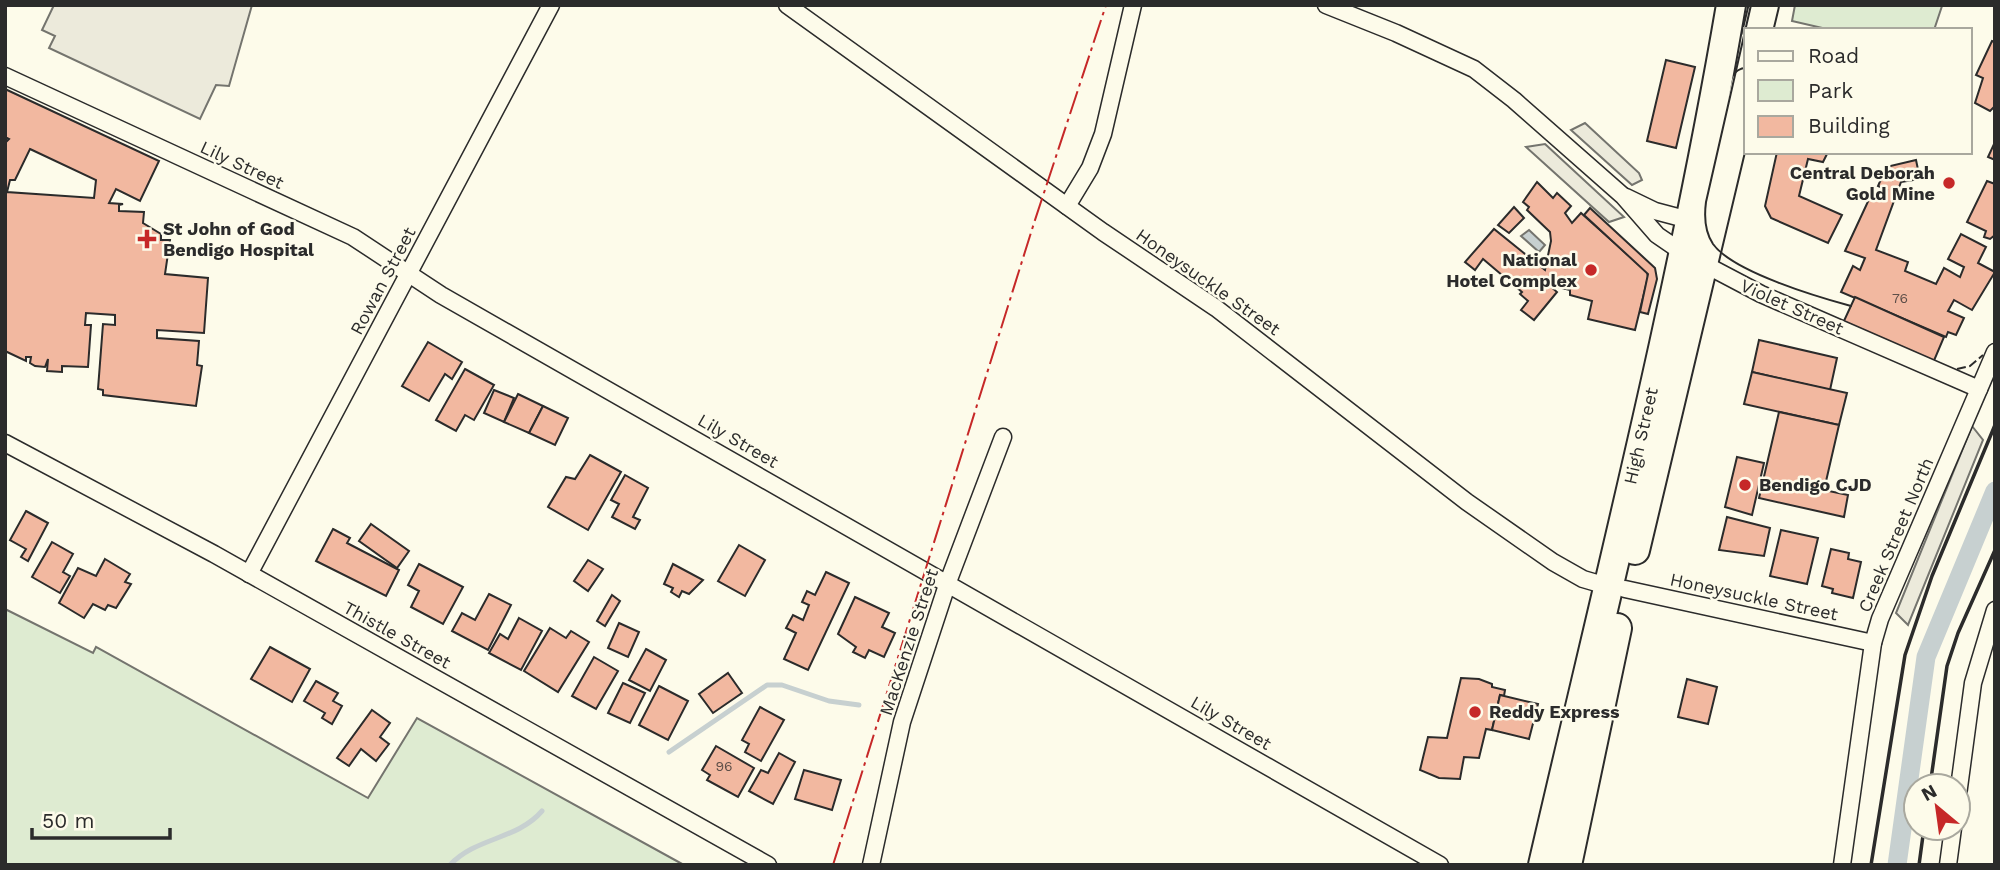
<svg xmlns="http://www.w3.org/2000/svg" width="2000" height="870" font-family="'Work Sans',sans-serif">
	<rect width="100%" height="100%" fill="#fdfbea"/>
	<g fill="#deebd1" stroke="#74746e" stroke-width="2">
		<polygon points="1795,5 1937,5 1942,6 1934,30 1831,30 1792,21"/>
		<polygon points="5,609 93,653 96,647 368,798 417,718 684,865 5,865"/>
	</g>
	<g fill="#eceadb" stroke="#74746e" stroke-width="2">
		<polygon points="54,5 252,5 229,86 216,85 200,119 49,48 55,36 42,30"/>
		<polygon points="1585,123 1639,173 1642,180 1632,185 1571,130"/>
		<polygon points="1545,144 1624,217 1609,222 1526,147"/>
		<polygon points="1972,426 1983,440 1908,625 1896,613"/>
	</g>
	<polygon fill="#c7d0d0" stroke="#74746e" stroke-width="2" points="1529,230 1545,245 1539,252 1521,236"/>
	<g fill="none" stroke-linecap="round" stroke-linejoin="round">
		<g stroke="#c7d0d0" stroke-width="5">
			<polyline points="669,752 767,685 782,685 829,701 859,705"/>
			<path d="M450 865C476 837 517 840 542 811"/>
		</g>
		<polyline stroke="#c7d0d0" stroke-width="19" points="1897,865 1926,657 1995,491"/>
	</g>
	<g fill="#f2b8a0" stroke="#2b2b2b" stroke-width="2" fill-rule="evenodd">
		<polygon points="1992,41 1995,42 1995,106 1990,111 1975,103 1983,78 1976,75"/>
		<polygon points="1666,60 1695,67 1676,148 1647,141"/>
		<path d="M5 89 159 161 140 201 116 189 109 203 123 204 119 205V211L144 212 143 223 161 234V240H170L165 274 208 278 204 333 157 330V338L199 341 197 365 202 366 196 406 103 395V390L98 389 103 324 115 325V315L86 313 85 325H91L88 367 62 366V372L47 371 48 359 45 367 35 366 30 363 31 357H26V361L5 351V143L9 139 5 137ZM30 149 96 180 94 198 7 192 10 180H15Z"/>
		<polygon points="1995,142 1995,160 1988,157"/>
		<polygon points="1777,152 1828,152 1823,162 1808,159 1799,196 1842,215 1828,243 1771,218 1765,206"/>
		<polygon points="1916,160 1920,179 1901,182 1876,250 1908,262 1905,271 1936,284 1944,268 1960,277 1964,267 1948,259 1961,234 1986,247 1978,263 1995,272 1972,310 1954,300 1948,311 1964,318 1956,335 1948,332 1946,337 1841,292 1853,266 1860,270 1865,258 1845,251 1871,195 1881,198 1885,196 1887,190 1878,186 1882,177 1892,180 1893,176 1885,173 1886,167"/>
		<polygon points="1987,181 1995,184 1995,235 1990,239 1984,237 1986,231 1967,222"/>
		<polygon points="1537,182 1553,198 1557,193 1571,206 1565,213 1572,223 1581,213 1647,272 1648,277 1635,330 1588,319 1592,301 1570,295 1570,290 1557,287 1553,279 1549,285 1557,292 1534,320 1521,310 1528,301 1520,294 1522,292 1483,259 1475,270 1465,262 1494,229 1545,270 1551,241 1550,232 1527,210 1529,207 1523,202"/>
		<polygon points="1514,207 1524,218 1509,233 1498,225"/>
		<polygon points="1590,208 1655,268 1657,279 1648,314 1640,312 1648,274 1584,215"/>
		<polygon points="1855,297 1944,337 1933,363 1843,323"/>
		<polygon points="1759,340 1837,358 1830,390 1752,372"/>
		<polygon points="428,342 462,362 452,379 445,374 429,401 402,386"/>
		<polygon points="465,369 494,385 474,420 465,415 456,431 436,420"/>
		<polygon points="1752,372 1847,393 1839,425 1744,404"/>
		<polygon points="494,390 514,398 504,422 484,413"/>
		<polygon points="518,394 543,406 529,433 504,422"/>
		<polygon points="543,406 568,418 555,445 529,433"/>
		<polygon points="1779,412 1839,425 1824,490 1848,495 1844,517 1759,498"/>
		<polygon points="590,455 621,472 588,530 548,507 566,477 575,479"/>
		<polygon points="1737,457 1764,463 1752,515 1725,507"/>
		<polygon points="625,475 648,488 633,517 640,520 635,529 612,517 619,504 611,500"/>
		<polygon points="26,511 48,523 28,561 21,557 26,549 10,540"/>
		<polygon points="1727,517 1770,528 1764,556 1719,550"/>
		<polygon points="371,524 409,551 397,568 359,541"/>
		<polygon points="333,529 350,538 347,543 399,570 386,596 316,561"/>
		<polygon points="1781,530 1818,538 1807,584 1770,576"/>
		<polygon points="52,542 73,554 63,572 70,576 60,593 32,577"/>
		<polygon points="739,545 765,560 745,596 718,581"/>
		<polygon points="1831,549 1849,553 1848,559 1861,562 1853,598 1832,593 1833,589 1822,586"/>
		<polygon points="105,559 130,574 125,582 131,584 116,608 108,605 105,610 93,604 84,618 59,603 78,568 96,576"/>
		<polygon points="588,560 603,569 588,591 574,581"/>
		<polygon points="419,564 463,587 443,624 411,607 419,591 408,585"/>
		<polygon points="673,564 703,580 689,594 682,591 679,597 671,592 673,588 664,584"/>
		<polygon points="826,572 849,583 808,670 784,659 796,633 786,628 793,615 803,620 809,605 802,602 807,591 815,595"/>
		<polygon points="489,594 511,605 488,650 452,631 462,613 475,620"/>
		<polygon points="612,595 620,601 605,626 597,621"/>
		<polygon points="855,597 889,613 882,627 895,633 884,657 869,650 865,658 853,652 856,647 838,634"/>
		<polygon points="519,618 542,631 521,670 489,653 500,634 508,639"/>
		<polygon points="619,623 639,632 628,657 608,648"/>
		<polygon points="550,628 566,638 571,631 589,642 558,692 524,671"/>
		<polygon points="270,647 310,669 292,702 251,679"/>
		<polygon points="646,649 666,660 650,691 629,680"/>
		<polygon points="594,657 618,671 596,709 572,696"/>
		<polygon points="728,673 742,693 713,713 699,694"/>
		<polygon points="1461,678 1479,679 1492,684 1492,687 1505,690 1504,696 1500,695 1492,730 1486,729 1479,758 1464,757 1460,779 1439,778 1420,770 1428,737 1447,738"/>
		<polygon points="1687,679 1717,687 1708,724 1678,717"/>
		<polygon points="316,681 338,693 333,701 342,706 332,724 322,718 325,713 304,701"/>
		<polygon points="623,683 645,693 630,723 608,713"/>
		<polygon points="659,686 688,701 668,740 639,725"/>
		<polygon points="1500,695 1538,704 1529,739 1492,730"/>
		<polygon points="760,707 784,720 761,761 745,752 749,744 742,740"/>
		<polygon points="372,710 390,723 380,737 389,744 376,761 361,749 349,766 337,758"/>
		<polygon points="716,746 754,768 738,797 707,780 710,775 702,770"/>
		<polygon points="779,753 795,762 773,804 749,791 761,770 768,773"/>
		<polygon points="804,770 841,780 832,810 795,799"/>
	</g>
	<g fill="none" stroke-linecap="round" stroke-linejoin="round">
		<g stroke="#2b2b2b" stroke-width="19">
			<g id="minor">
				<polyline points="787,5 1103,232 1216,308 1467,502 1553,562 1583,579 1607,586"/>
				<polyline points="1326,5 1396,33 1474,69 1514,100 1623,196 1657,235 1682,252"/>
				<polyline points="5,76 353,237 441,295 1440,865"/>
				<polyline points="1626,197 1655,211 1689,220"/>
				<polyline points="1067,206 1090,168 1103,134 1133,5"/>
				<polyline points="1704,264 1761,294 1979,389"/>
				<polyline points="5,443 214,554 768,865"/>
				<polyline points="249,574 551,5"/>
				<polyline points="1625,589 1873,643"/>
				<polyline points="1958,795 1973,683 1995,610"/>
				<polyline points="871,865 902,722 948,582 1003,437"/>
				<polyline points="1842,865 1873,643 1880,619 1995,352"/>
				<polyline points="1948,865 1953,828"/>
			</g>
		</g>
		<g stroke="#2b2b2b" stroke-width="32">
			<g id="trunk">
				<polyline points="1758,30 1764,5"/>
				<polyline points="1635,550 1746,83"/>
				<path d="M1543 865C1609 580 1682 293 1731 5"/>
				<polyline points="1567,865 1617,628"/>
			</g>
		</g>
		<use href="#minor" stroke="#fdfbea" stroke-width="16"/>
		<use href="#trunk" stroke="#fdfbea" stroke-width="28"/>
		<path stroke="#2b2b2b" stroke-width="2" d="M1751 5 1706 202C1704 217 1705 232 1713 244 1733 272 1818 297 1851 306"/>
		<polyline stroke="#2b2b2b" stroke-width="2" stroke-dasharray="9 3.5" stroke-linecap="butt" points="1957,369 1970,366 1983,355"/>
		<g stroke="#2b2b2b" stroke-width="3.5">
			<polyline points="1930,786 1947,666 1958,633 1995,550"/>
			<polyline points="1871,865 1905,655 1932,576 1995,425"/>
			<polyline points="1919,865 1924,828"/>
		</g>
		<polyline stroke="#c62828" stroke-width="2" stroke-dasharray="24 5 3.5 5" stroke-linecap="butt" points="833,865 1034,223 1106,5"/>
	</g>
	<g fill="#c62828" stroke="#fdfbea" stroke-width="2.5">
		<circle cx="1949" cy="183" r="7"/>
		<path d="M143.5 228.5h7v7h7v7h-7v7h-7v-7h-7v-7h7z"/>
		<circle cx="1591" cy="270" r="7"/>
		<circle cx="1745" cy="485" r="7"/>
		<circle cx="1475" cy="712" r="7"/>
	</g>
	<g text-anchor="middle" stroke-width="5" stroke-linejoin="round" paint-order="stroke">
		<g font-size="14" fill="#5d4e48">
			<text x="1900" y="303">76</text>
			<text x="724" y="771">96</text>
		</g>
		<g font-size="18" fill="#2b2b2b" stroke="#fdfbea">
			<text transform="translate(242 165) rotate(25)" y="6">Lily Street</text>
			<text transform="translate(383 281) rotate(-62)" y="6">Rowan Street</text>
			<text transform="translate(1208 282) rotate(35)" y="6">Honeysuckle Street</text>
			<text transform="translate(1792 307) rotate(24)" y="6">Violet Street</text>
			<text transform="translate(1641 436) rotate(-77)" y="6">High Street</text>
			<text transform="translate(738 441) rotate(30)" y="6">Lily Street</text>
			<text transform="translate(1896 535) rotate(-67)" y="6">Creek Street North</text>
			<text transform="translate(1754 597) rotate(12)" y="6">Honeysuckle Street</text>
			<text transform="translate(397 635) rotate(29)" y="6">Thistle Street</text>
			<text transform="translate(909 642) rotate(-72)" y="6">MacKenzie Street</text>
			<text transform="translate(1231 723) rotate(30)" y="6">Lily Street</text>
		</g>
		<g font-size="18" font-weight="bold" fill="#2b2b2b" stroke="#fdfbea" text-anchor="start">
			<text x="1935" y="179" text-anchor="end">Central Deborah<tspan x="1935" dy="21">Gold Mine</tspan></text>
			<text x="163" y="235">St John of God<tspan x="163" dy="21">Bendigo Hospital</tspan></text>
			<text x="1577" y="266" text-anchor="end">National<tspan x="1577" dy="21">Hotel Complex</tspan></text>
			<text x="1759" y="491">Bendigo CJD</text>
			<text x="1489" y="718">Reddy Express</text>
		</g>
	</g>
	<rect width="2000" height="870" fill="none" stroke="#2b2b2b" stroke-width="14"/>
	<rect x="1744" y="28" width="228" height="126" fill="#fdfbea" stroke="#a9a89e" stroke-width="2"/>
	<rect x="1758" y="51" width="35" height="10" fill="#fdfbea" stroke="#a9a89e" stroke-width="2"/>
	<text x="1808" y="63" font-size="21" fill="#2b2b2b">Road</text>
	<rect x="1758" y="80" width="35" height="21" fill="#deebd1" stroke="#a9a89e" stroke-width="2"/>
	<text x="1808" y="98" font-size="21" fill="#2b2b2b">Park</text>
	<rect x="1758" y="116" width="35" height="21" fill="#f2b8a0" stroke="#a9a89e" stroke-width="2"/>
	<text x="1808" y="133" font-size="21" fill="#2b2b2b">Building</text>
	<g transform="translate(1937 807) rotate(331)"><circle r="33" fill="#fdfbea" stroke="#a9a89e" stroke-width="2"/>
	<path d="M0-5L12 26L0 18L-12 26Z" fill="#c62828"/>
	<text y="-10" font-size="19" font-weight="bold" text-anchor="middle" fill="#2b2b2b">N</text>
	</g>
	<path d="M32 828v10h138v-10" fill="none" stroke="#2b2b2b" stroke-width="3.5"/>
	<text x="42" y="828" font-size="21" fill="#2b2b2b" stroke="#fdfbea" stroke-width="5" paint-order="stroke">50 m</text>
</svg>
